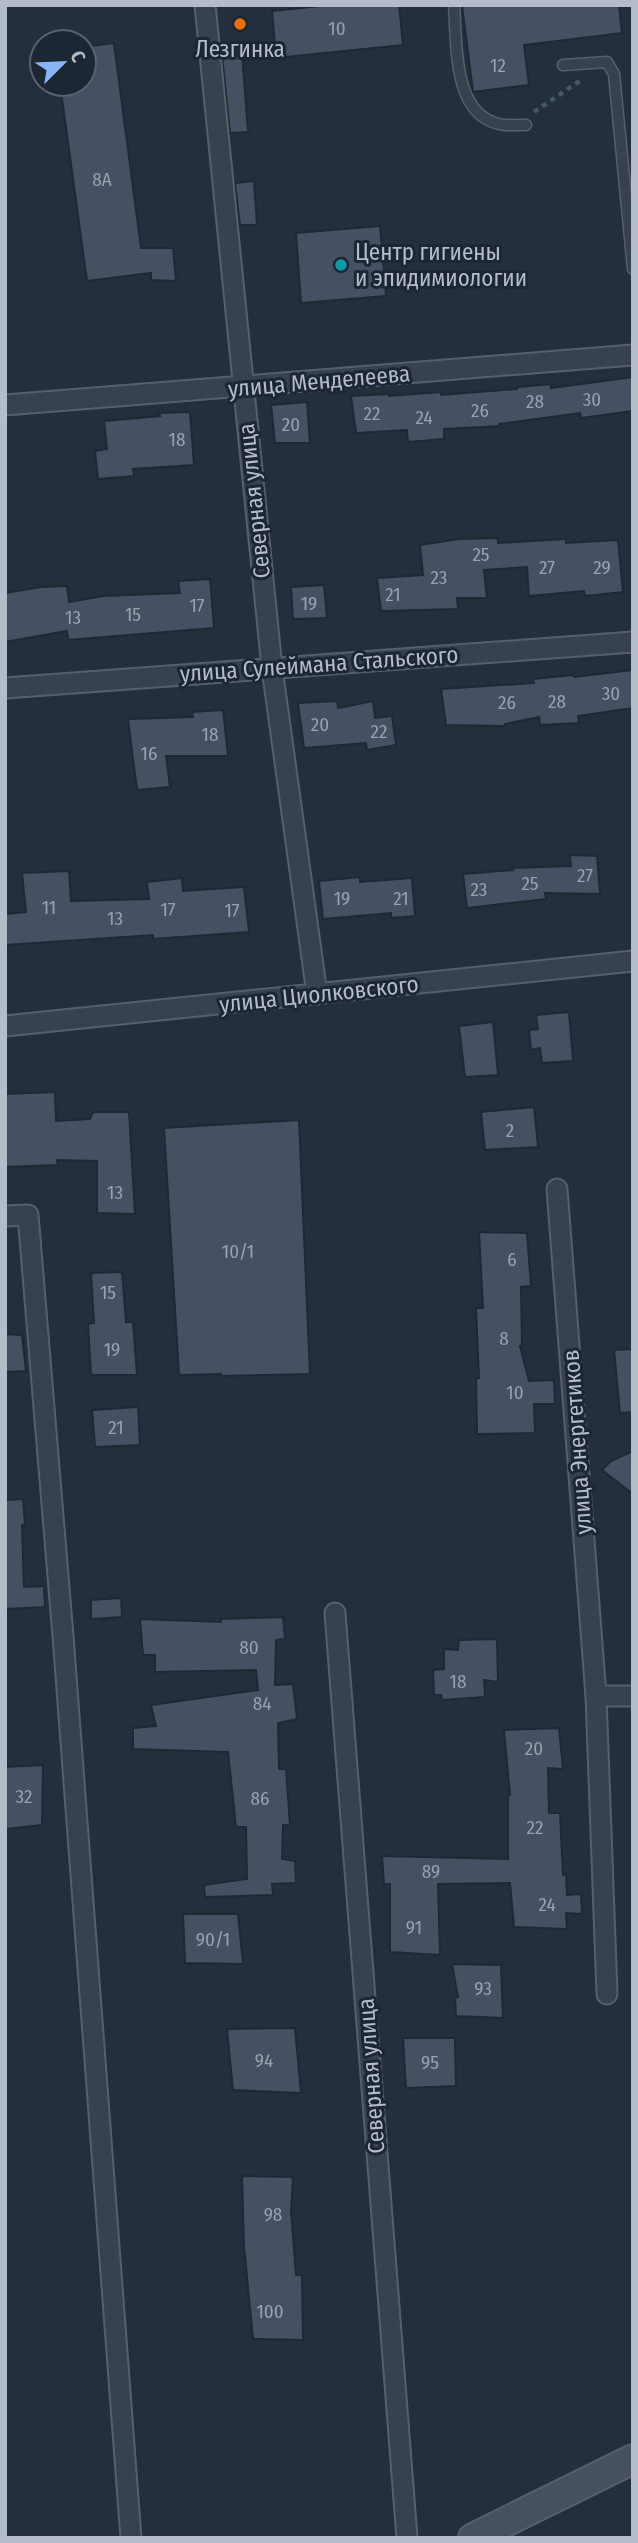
<svg xmlns="http://www.w3.org/2000/svg" width="638" height="2543" font-family="'Fira Sans Condensed',sans-serif">
	<rect width="100%" height="100%" fill="#242f3e"/>
	<g fill="#455162" stroke="#1f2835" stroke-width="2">
		<polygon points="330,5 399,5 403,45 276,58 272,11"/>
		<polygon points="462,5 619,5 622,33 524,45 529,85 473,92"/>
		<polygon points="114,43 141,248 173,248 176,281 151,280 151,273 87,281 60,84 84,84 84,47"/>
		<polygon points="242,53 248,132 230,133 222,55"/>
		<polygon points="254,181 257,225 240,225 235,183"/>
		<polygon points="380,226 386,296 301,303 296,233"/>
		<polygon points="633,377 633,411 581,418 580,413 499,424 499,426 444,429 444,439 408,442 407,430 356,433 351,396 389,394 389,396 441,392 441,395 517,389 517,387 551,384 551,388"/>
		<polygon points="307,402 310,443 275,443 271,405"/>
		<polygon points="190,412 194,465 133,469 134,476 98,479 95,451 107,449 104,421 160,416 159,413"/>
		<polygon points="498,538 498,543 566,539 566,543 618,540 623,592 585,596 584,591 529,596 527,567 484,570 487,598 457,598 458,609 381,611 377,578 423,575 420,545 459,539"/>
		<polygon points="210,579 214,628 68,640 67,631 5,642 5,593 41,587 67,586 69,602 103,596 180,593 178,581"/>
		<polygon points="324,585 327,618 293,619 291,587"/>
		<polygon points="633,670 633,708 578,716 579,723 540,725 539,717 505,724 505,726 446,725 441,689 534,683 533,679 573,675 574,677"/>
		<polygon points="337,701 338,708 373,701 375,718 392,716 396,745 367,750 366,743 304,748 298,703"/>
		<polygon points="223,710 228,756 166,756 170,787 137,790 128,719 193,717 192,712"/>
		<polygon points="570,855 597,856 600,894 545,893 546,899 467,908 463,874 513,870 512,868 571,866"/>
		<polygon points="69,871 71,901 149,899 147,882 182,878 183,891 244,887 249,932 153,939 153,935 5,945 5,914 26,912 22,873"/>
		<polygon points="360,877 360,882 412,878 415,916 391,918 391,913 323,919 319,881"/>
		<polygon points="569,1012 573,1061 542,1063 540,1048 531,1050 529,1030 538,1029 536,1015"/>
		<polygon points="493,1022 498,1075 465,1077 459,1026"/>
		<polygon points="55,1092 56,1121 90,1119 93,1112 129,1112 135,1214 97,1213 97,1161 57,1160 58,1165 5,1167 5,1094"/>
		<polygon points="534,1107 538,1147 485,1150 481,1112"/>
		<polygon points="299,1120 310,1374 221,1376 221,1374 179,1375 164,1128"/>
		<polygon points="479,1232 527,1233 531,1286 521,1287 522,1346 520,1346 529,1381 554,1380 555,1404 534,1404 535,1433 477,1434 476,1378 479,1378 476,1308 483,1308"/>
		<polygon points="122,1272 126,1322 133,1322 137,1375 91,1375 88,1324 94,1323 91,1273"/>
		<polygon points="5,1334 22,1335 26,1371 5,1372"/>
		<polygon points="633,1349 633,1412 620,1413 614,1350"/>
		<polygon points="138,1407 140,1445 95,1447 92,1410"/>
		<polygon points="633,1451 633,1494 602,1470 611,1461"/>
		<polygon points="23,1499 25,1525 22,1525 24,1587 44,1586 45,1607 5,1609 5,1500"/>
		<polygon points="121,1598 122,1617 91,1619 91,1600"/>
		<polygon points="283,1617 285,1639 276,1640 275,1685 293,1684 297,1719 278,1723 279,1769 286,1769 290,1825 283,1825 282,1859 295,1861 296,1883 272,1884 273,1895 205,1897 204,1885 247,1879 246,1827 236,1827 228,1752 133,1749 133,1728 156,1726 151,1705 258,1690 256,1670 155,1672 155,1655 143,1655 140,1619 221,1622 221,1619"/>
		<polygon points="497,1639 498,1682 484,1680 485,1697 442,1700 441,1695 434,1695 433,1670 444,1669 444,1649 458,1650 459,1640"/>
		<polygon points="559,1728 563,1769 548,1768 549,1813 560,1813 563,1875 566,1874 567,1895 581,1894 582,1914 566,1913 567,1929 514,1927 510,1883 438,1884 440,1955 390,1952 390,1884 384,1884 382,1856 508,1859 508,1795 510,1795 504,1730"/>
		<polygon points="43,1765 42,1825 5,1829 5,1767"/>
		<polygon points="183,1914 238,1914 243,1964 185,1963"/>
		<polygon points="452,1964 501,1965 503,2018 456,2016 455,1998 458,1997"/>
		<polygon points="295,2028 301,2093 233,2090 227,2029"/>
		<polygon points="403,2038 455,2038 456,2086 406,2088"/>
		<polygon points="242,2176 293,2177 291,2211 296,2275 302,2275 303,2340 253,2339 244,2246"/>
	</g>
	<g fill="none" stroke-linecap="round" stroke-linejoin="round">
		<g stroke="#565f6c" stroke-width="13">
			<g id="lane">
				<path d="M454 5C457 42 452 114 499 124 507 126 518 125 526 125"/>
				<polyline points="563,65 607,62 614,74 633,269"/>
			</g>
		</g>
		<g stroke="#565f6c" stroke-width="23">
			<g id="street">
				<polyline points="205,5 272,668 317,994"/>
				<polyline points="5,405 633,355"/>
				<polyline points="5,688 633,642"/>
				<polyline points="5,1026 633,961"/>
				<polyline points="557,1189 596,1696 607,1994"/>
				<polyline points="5,1216 28,1215 63,1636 131,2538"/>
				<polyline points="335,1613 407,2538"/>
				<polyline points="596,1696 633,1696"/>
			</g>
		</g>
		<g stroke="#565f6c" stroke-width="32">
			<polyline id="secondary" points="473,2538 633,2459"/>
		</g>
		<polyline stroke="#44595c" stroke-width="4.5" stroke-dasharray="5 5" stroke-linecap="butt" points="534,112 581,80"/>
		<use href="#lane" stroke="#38414e" stroke-width="10"/>
		<use href="#street" stroke="#38414e" stroke-width="19"/>
		<use href="#secondary" stroke="#465061" stroke-width="28"/>
	</g>
	<circle fill="#e8710a" stroke="#1d2633" stroke-width="2.5" cx="240" cy="24" r="7"/>
	<circle fill="#0f9aa8" stroke="#1d2633" stroke-width="2.5" cx="341" cy="265" r="7"/>
	<g text-anchor="middle" stroke-width="6" stroke-linejoin="round" paint-order="stroke">
		<g font-size="19" fill="#98a1af">
			<text x="337" y="35">10</text>
			<text x="498" y="72">12</text>
			<text x="102" y="186">8А</text>
			<text x="592" y="406">30</text>
			<text x="535" y="408">28</text>
			<text x="480" y="417">26</text>
			<text x="372" y="420">22</text>
			<text x="424" y="424">24</text>
			<text x="291" y="431">20</text>
			<text x="177" y="446">18</text>
			<text x="481" y="561">25</text>
			<text x="547" y="574">27</text>
			<text x="602" y="574">29</text>
			<text x="439" y="584">23</text>
			<text x="393" y="601">21</text>
			<text x="309" y="610">19</text>
			<text x="197" y="612">17</text>
			<text x="133" y="621">15</text>
			<text x="73" y="624">13</text>
			<text x="611" y="700">30</text>
			<text x="557" y="708">28</text>
			<text x="507" y="709">26</text>
			<text x="320" y="731">20</text>
			<text x="379" y="738">22</text>
			<text x="210" y="741">18</text>
			<text x="149" y="760">16</text>
			<text x="585" y="882">27</text>
			<text x="530" y="890">25</text>
			<text x="479" y="896">23</text>
			<text x="342" y="905">19</text>
			<text x="401" y="905">21</text>
			<text x="49" y="914">11</text>
			<text x="168" y="916">17</text>
			<text x="232" y="917">17</text>
			<text x="115" y="925">13</text>
			<text x="510" y="1137">2</text>
			<text x="115" y="1199">13</text>
			<text x="238" y="1258">10/1</text>
			<text x="512" y="1266">6</text>
			<text x="108" y="1299">15</text>
			<text x="504" y="1345">8</text>
			<text x="112" y="1356">19</text>
			<text x="515" y="1399">10</text>
			<text x="116" y="1434">21</text>
			<text x="249" y="1654">80</text>
			<text x="458" y="1688">18</text>
			<text x="262" y="1710">84</text>
			<text x="534" y="1755">20</text>
			<text x="24" y="1803">32</text>
			<text x="260" y="1805">86</text>
			<text x="535" y="1834">22</text>
			<text x="431" y="1878">89</text>
			<text x="547" y="1911">24</text>
			<text x="414" y="1934">91</text>
			<text x="213" y="1946">90/1</text>
			<text x="483" y="1995">93</text>
			<text x="264" y="2067">94</text>
			<text x="430" y="2069">95</text>
			<text x="273" y="2221">98</text>
			<text x="270" y="2318">100</text>
		</g>
		<g font-size="23" fill="#b4bcc9" stroke="#1d2633">
			<text x="240" y="57">Лезгинка</text>
			<text x="355" y="260" text-anchor="start">Центр гигиены<tspan x="355" dy="26">и эпидимиологии</tspan></text>
		</g>
		<g font-size="23" fill="#b4bcc9" stroke="#1d2633">
			<text transform="translate(319 381) rotate(-5)" y="8">улица Менделеева</text>
			<text transform="translate(254 501) rotate(-96)" y="8">Северная улица</text>
			<text transform="translate(319 664) rotate(-4)" y="8">улица Сулеймана Стальского</text>
			<text transform="translate(319 994) rotate(-6)" y="8">улица Циолковского</text>
			<text transform="translate(577 1442) rotate(-94)" y="8">улица Энергетиков</text>
			<text transform="translate(371 2076) rotate(-94)" y="8">Северная улица</text>
		</g>
	</g>
	<rect width="638" height="2543" fill="none" stroke="#b4bcc9" stroke-width="14"/>
	<g transform="translate(63 63) rotate(66)"><circle r="33" fill="#1d2633" stroke="#59626f" stroke-width="2"/>
	<path d="M0-5L12 26L0 18L-12 26Z" fill="#8ab4f8"/>
	<text y="-10" font-size="19" font-weight="bold" text-anchor="middle" fill="#b4bcc9">С</text>
	</g>
</svg>
